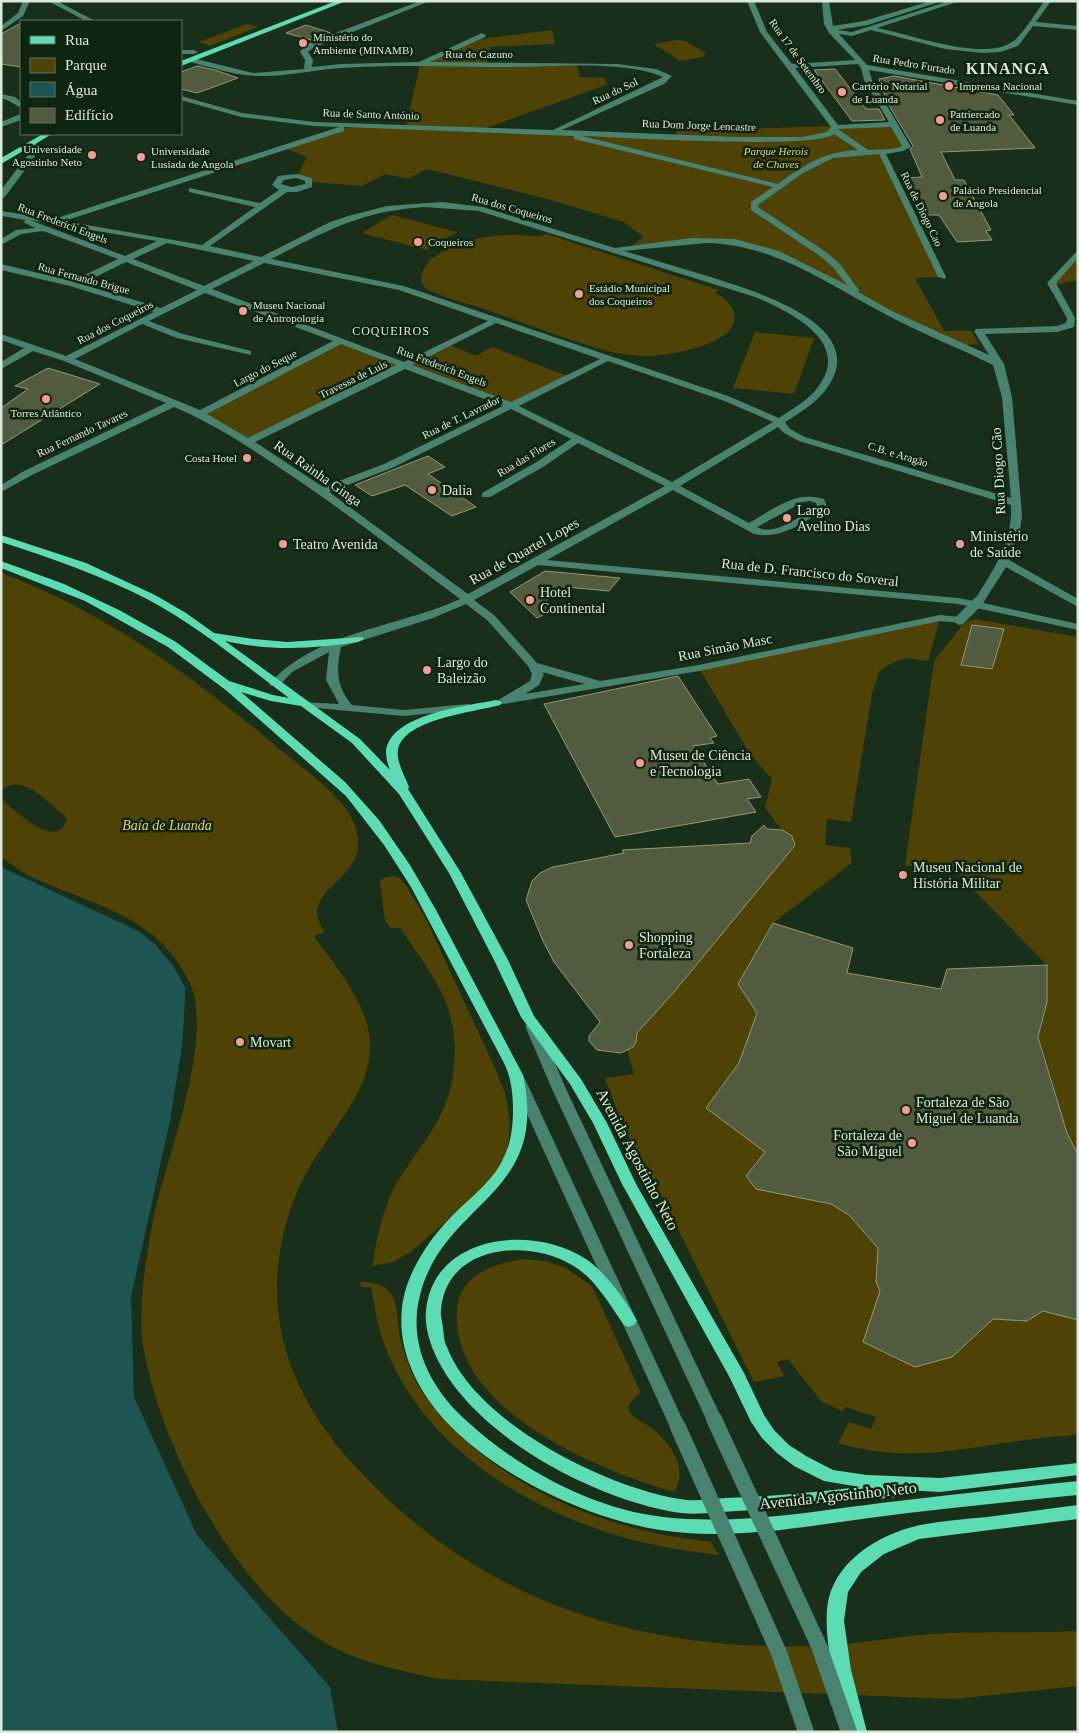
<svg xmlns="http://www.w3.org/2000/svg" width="1079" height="1733" font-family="Georgia,serif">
	<rect width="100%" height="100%" fill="#192f1a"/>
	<g fill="#4e4204">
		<polygon points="247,24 258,27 210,46 199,42"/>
		<polygon points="552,30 555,44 490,47 486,65 577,65 580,77 605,78 606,85 486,128 675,136 677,131 895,124 907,147 881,151 942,277 915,278 944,331 972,331 978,344 959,346 763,249 721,240 629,248 643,237 624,222 547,199 427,169 408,179 386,174 362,186 310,182 297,176 307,157 283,147 347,128 371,125 406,126 420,65 480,39"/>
		<polygon points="677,40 685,41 706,53 703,57 680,61 654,44"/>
		<polygon points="392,215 457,232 427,250 362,233"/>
		<path d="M546 234 719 290 714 293C723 296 729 302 733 310 747 344 666 356 646 356 635 356 622 354 612 352 565 340 520 321 475 306 464 303 432 294 425 287 416 278 425 264 433 258 456 240 488 235 516 235 527 235 536 238 546 234Z"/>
		<polygon points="1078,253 1078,282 1073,281 1051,286"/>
		<polygon points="755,332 814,338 794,394 733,388"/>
		<polygon points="341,342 406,366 448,344 476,356 492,347 570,377 512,406 405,366 248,442 200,414"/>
		<path d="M1 573C109 613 200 682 288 756 309 773 346 799 355 826 372 874 316 883 317 914 318 920 322 927 324 932L314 936C333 963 358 992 367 1024 382 1080 337 1121 311 1165 297 1188 287 1215 282 1241 264 1328 297 1404 355 1466 478 1601 639 1652 818 1646 861 1644 904 1635 948 1633 991 1632 1034 1633 1078 1631V1686L955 1699 439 1679C402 1671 365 1664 331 1646 236 1596 161 1448 143 1346 140 1329 142 1288 145 1270 148 1249 151 1227 156 1206 170 1149 216 1031 188 979 153 912 89 905 28 875 19 871 10 863 1 857V799C14 809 55 852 67 820L64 815C47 802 23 772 1 790Z"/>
		<path d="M940 618 928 661 906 658 893 662 879 672 872 694 851 822 827 819 825 845 850 848 852 863 773 923 738 984 757 1013 739 1063 706 1108 765 1152 747 1176 756 1189 831 1204 849 1215 878 1248 876 1282 973 1328 998 1316 1027 1321 1043 1311 1078 1320V1435C993 1438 923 1469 838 1443L849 1422 871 1429 876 1417 846 1407 842 1411 821 1401 788 1359 777 1362 784 1376 754 1382 660 1193 623 1126 605 1078 634 1074 624 1040 782 830 765 808 772 779 750 754 699 668Z"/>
		<polygon points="975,619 1078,637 1078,1155 1067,1133 1039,1037 1047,1002 1047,965 957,873 905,865 934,661 965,622"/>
		<path d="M394 876 399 878 406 885 427 921 494 1066 505 1093 510 1122 509 1138 506 1155 491 1182 411 1252 393 1262 372 1266C377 1238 382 1212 395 1186 408 1162 428 1141 440 1116 459 1078 460 1030 441 991 429 969 414 948 400 928H391L385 922 380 881 383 878Z"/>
		<path d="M523 1259 545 1261 566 1268 592 1286 641 1393C613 1412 639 1418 654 1430 671 1444 689 1471 674 1492 596 1470 449 1408 457 1309 460 1274 494 1264 523 1259Z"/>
		<path d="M360 1282C370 1283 380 1282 388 1290 399 1301 397 1323 400 1337 405 1358 413 1379 425 1396 492 1486 603 1530 711 1542L719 1555C686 1551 654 1546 622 1537 521 1508 411 1438 380 1331 376 1317 374 1302 371 1287H361Z"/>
	</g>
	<polygon fill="#1e5452" points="1,867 138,931 155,944 173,966 185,987 185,1001 182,1046 170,1120 131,1297 134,1397 197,1535 330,1687 338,1732 1,1732"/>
	<g fill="#535b3e" stroke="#909a7a">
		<polygon points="21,23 21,67 1,64 1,34"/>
		<polygon points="306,25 331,33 311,40 286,33"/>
		<polygon points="197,66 215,70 238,78 197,93 181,89 181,72"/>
		<polygon points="835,69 866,109 879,109 885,120 852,121 814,70"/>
		<polygon points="894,76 998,95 1014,115 1009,115 1035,148 941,152 955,180 964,180 991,230 986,231 992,240 957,242 939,215 923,215 905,178 922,177 910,149 913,146 887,102 879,79"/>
		<polygon points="48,368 100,384 1,445 1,408 28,389 15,386"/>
		<polygon points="428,456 445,467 428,474 476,507 452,516 405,485 372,496 355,485"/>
		<polygon points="545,571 620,578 609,591 566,587 546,600 555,609 537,618 510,592"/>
		<polygon points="972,625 1004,629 992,669 961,665"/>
		<polygon points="678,676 717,736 710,738 714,743 693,746 718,784 749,779 761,797 747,799 756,812 615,837 544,704"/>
		<polygon points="764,825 767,829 782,830 792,836 795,845 792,849 674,992 637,1033 636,1042 633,1047 621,1053 597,1050 589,1041 589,1036 600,1022 554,962 543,941 526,900 532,881 540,873 553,867 624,853 622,850 750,843 752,836"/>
		<polygon points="773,923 853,948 847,973 941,989 947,969 1047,965 1047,1002 1038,1037 1067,1133 1078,1155 1078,1320 1043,1311 1027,1321 993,1319 952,1357 915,1367 863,1342 880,1291 876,1282 878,1248 849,1215 831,1204 756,1189 746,1176 765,1152 706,1108 739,1063 757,1013 738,984"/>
	</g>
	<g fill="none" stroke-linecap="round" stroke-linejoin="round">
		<g fill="#49826e" fill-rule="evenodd">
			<polygon points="23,1 30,1 23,16 1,31 1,26 18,13"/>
			<polygon points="48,1 57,1 95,21 86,21"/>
			<path d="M420 1H430L313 48 308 52 313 60 312 67 341 64 419 62 482 33 486 35 485 37 430 62 617 64 656 69 672 76 664 84 562 130 738 137H802L827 132 831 127 760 32 747 1H754L767 32 792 64 855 60 829 33 824 24 822 1H829L833 26 864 21 931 1H942L868 25 837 30 852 32 949 1H960L877 28C910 34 983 62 1012 42 1020 38 1038 10 1044 1H1051L1036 22 1078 26V30L1033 26 1018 46 1000 52 983 53 945 49 871 30 852 36 839 34 867 65 1078 101V105L869 70 872 80 911 147 903 151 886 154 946 277 945 279 938 277 879 154 833 158 803 173 758 205V207L826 252 839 263 859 290 858 292 892 311 989 355 974 331 976 329 1057 326 1066 323 1067 318 1047 283 1078 250V258L1056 283 1075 318 1074 327 1057 332 985 334 1004 364 1012 397 1022 515 1020 530 1009 560 1078 599V607L1006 567 983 603 1078 624V630L958 604 538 565 474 600 495 616 537 663 600 681 699 665 940 615 960 617 965 620 960 623 940 621 699 671 504 704 500 703 498 701 500 699 530 681 532 674 528 666 487 620 466 604 433 618 341 647C336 670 336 686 352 705L404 710 468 704 474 707 472 709 404 716 305 707 299 704 301 702 339 704 326 680 329 652 292 672 279 686H271L269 684 271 682C319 631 399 627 460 599 400 554 342 509 280 468 246 445 212 423 174 407L32 475 1 492V485L24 471 166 403 64 361 33 351 1 369V362L24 348 1 340V334L66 356 154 312 70 286 1 270V264L72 281 118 259 43 231 21 234 1 245V239L16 230 35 228 23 222 26 220 1 216V211L54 219 339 127 314 126 241 117 181 100V96L242 113 314 122 553 130 663 77C624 60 555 67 512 67 455 67 398 64 341 68 290 72 265 84 213 68 205 66 195 64 188 60L192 58 253 73 304 69 305 60 300 52 307 44ZM858 64 861 68 864 80 889 122 838 125 795 68ZM344 127 574 136V139L773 187 751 202V210L820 256 833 267 847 285 779 251 735 239 691 238 615 248 483 207 442 202 387 206 348 216 330 222 261 257 210 246 287 192H297L312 187V178L297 174 278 176 272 185 279 190 260 203 189 188V192L255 207 202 245 64 221 344 131ZM891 127 902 146 892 149 868 150 838 129ZM834 134 858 150C826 151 803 165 778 184L582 136C619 137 815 150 834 134ZM296 178 305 181V184L292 187 281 184 284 180ZM424 207 479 211 755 297C788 311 853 341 818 387 809 400 792 409 779 418L728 396 404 286 271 259C326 231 361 211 424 207ZM30 220 157 241 125 256ZM167 243 254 261 204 286 133 259ZM706 243C777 245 825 283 885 314 920 333 957 347 993 365L1002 397 1011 498 805 437 790 429 785 422C798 414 814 404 824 392 879 324 747 289 704 275 677 267 651 259 624 251ZM126 262 197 290 161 308 81 284ZM264 263 399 290 488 321 404 362 212 289ZM205 293 333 341 200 410 75 359 142 324 177 338 251 355V351L183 334 149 321ZM496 323 600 359 511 402 412 365ZM341 344 396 365 248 438 207 414ZM608 361 722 400 773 422 672 482 519 406ZM405 369 503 406 384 464 323 487 255 442ZM511 409 571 439 535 463 482 493V497H490L543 467 578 443 665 486 468 594 329 492 392 468ZM778 427 784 433 799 441 1011 505C1013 542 993 571 974 601L958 598 547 560 673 490 754 534C782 540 803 522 826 509L827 507 824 499C795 490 774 509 749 523L680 486ZM810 501 816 503 817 506C801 515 776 537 757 527L803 502ZM542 672 585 684 525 694 539 685 544 674Z"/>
			<polygon points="181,50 194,50 198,52 194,54 181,54"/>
			<polygon points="1,94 15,97 21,102 21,108 9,101 1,98"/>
			<polygon points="18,115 21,115 21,120 1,127 1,122"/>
			<polygon points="30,141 36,141 39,151 4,198 1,198 1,190 31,151"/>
			<polygon points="532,1022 539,1026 566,1089 722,1419 720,1423 714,1425 708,1423 706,1419 552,1089 525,1026"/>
			<polygon points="518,1074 523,1076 525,1079 686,1427 684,1431 678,1433 672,1431 670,1427 511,1079 513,1076"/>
		</g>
		<g fill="#5bdcb3" fill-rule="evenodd">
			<polygon points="336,1 346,1 181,66 181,61"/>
			<polygon points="43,134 52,134 1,164 1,158"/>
			<path d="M1 535 86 563 155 595 186 613 214 633 253 639 287 642 362 637 364 639 358 642C313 649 270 651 225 641L360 739 390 770C388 765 386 758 386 752 389 714 467 706 496 700L500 701 502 703 500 705C475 712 403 719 398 750 396 762 405 776 409 787L408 789 461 873 508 960 534 1016 581 1079 607 1123 636 1184 744 1373 764 1415 774 1430 789 1445 806 1456 833 1470 867 1475 940 1478 1078 1463V1475L940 1492 905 1490 903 1495 897 1497C843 1502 790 1509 736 1511 718 1512 699 1515 681 1513 598 1501 482 1440 441 1366 432 1350 424 1329 426 1310 434 1234 533 1224 586 1259 606 1273 625 1299 637 1321L634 1325 629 1327 624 1325C609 1304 595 1278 572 1265 528 1238 446 1245 441 1310 440 1316 443 1323 443 1329 444 1335 444 1342 447 1347 475 1422 605 1487 680 1499 694 1502 710 1499 725 1498 770 1497 815 1492 860 1487L824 1481 794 1466 777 1453 762 1438 751 1422 730 1378 622 1184 593 1123 570 1084 521 1017 494 960 449 873 399 794 352 743 301 706 271 701 241 692 345 782 379 820 410 865 436 910 523 1075C550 1197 444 1200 420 1295 407 1345 432 1391 469 1423 521 1470 593 1509 663 1517 736 1525 810 1512 881 1503 947 1495 1012 1488 1078 1481V1495C1008 1502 938 1509 869 1518 801 1527 728 1541 660 1530 584 1518 484 1470 436 1410 405 1371 390 1322 411 1275 422 1250 439 1228 458 1210 475 1194 495 1178 504 1157 511 1143 513 1126 513 1110 513 1094 511 1077 504 1063L411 887 384 845 346 796 227 691 168 647 85 601 1 568V561L64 584 121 611 176 642 229 681 273 695 289 698C243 664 198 626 147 599 100 575 51 558 1 542Z"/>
			<path d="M1078 1505V1519L919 1539 884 1554 861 1572 848 1592 844 1621 851 1670 867 1732H849C839 1692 824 1650 827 1609 831 1563 878 1534 920 1525 942 1521 965 1519 987 1517 1017 1513 1048 1509 1078 1505Z"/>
		</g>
		<polyline stroke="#49826e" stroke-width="10" points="960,620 979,601"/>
		<g stroke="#49826e" stroke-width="16">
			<polyline points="714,1419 819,1646 849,1732"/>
			<polyline points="678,1427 779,1653 806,1732"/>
		</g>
	</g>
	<g fill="#f59c93" stroke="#102510" stroke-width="2">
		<circle cx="303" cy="43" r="5"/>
		<circle cx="949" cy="86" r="5"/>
		<circle cx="842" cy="92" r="5"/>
		<circle cx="940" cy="120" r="5"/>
		<circle cx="92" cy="155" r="5"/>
		<circle cx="141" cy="157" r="5"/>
		<circle cx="943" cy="196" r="5"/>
		<circle cx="418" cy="242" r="5"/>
		<circle cx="579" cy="294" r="5"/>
		<circle cx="243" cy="311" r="5"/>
		<circle cx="46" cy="399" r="5"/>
		<circle cx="247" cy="458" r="5"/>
		<circle cx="432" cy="490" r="5"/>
		<circle cx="787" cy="518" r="5"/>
		<circle cx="283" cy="544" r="5"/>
		<circle cx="960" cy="544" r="5"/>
		<circle cx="530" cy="600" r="5"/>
		<circle cx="427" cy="670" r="5"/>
		<circle cx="640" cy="763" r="5"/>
		<circle cx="903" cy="875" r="5"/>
		<circle cx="629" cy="945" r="5"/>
		<circle cx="240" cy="1042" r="5"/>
		<circle cx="906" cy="1110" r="5"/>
		<circle cx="912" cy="1143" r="5"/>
	</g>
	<g text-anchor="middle" stroke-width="5" stroke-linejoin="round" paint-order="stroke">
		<g font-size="11" fill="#dbe9db" stroke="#102510" text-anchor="start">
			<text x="313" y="41">Ministério do<tspan x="313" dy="13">Ambiente (MINAMB)</tspan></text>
			<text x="852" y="90">Cartório Notarial<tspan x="852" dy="13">de Luanda</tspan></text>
			<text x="959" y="90">Imprensa Nacional</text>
			<text x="950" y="118">Patriercado<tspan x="950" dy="13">de Luanda</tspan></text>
			<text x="82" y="153" text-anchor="end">Universidade<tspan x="82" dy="13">Agostinho Neto</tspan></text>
			<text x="151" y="155">Universidade<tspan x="151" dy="13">Lusíada de Angola</tspan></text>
			<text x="953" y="194">Palácio Presidencial<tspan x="953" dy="13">de Angola</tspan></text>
			<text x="428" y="246">Coqueiros</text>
			<text x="589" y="292">Estádio Municipal<tspan x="589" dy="13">dos Coqueiros</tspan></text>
			<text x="253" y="309">Museu Nacional<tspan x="253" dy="13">de Antropologia</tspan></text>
			<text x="46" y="417" text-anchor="middle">Torres Atlântico</text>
			<text x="237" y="462" text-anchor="end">Costa Hotel</text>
		</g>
		<g font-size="11" fill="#dbe9db" stroke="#102510">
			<text x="479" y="58">Rua do Cazuno</text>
			<text transform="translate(798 56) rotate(54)" y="4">Rua 17 de Setembro</text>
			<text transform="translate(914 64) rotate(9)" y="4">Rua Pedro Furtado</text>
			<text transform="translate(615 91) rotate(-25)" y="4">Rua do Sol</text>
			<text transform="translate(371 114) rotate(2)" y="4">Rua de Santo António</text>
			<text transform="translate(699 125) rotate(2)" y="4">Rua Dom Jorge Lencastre</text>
			<text transform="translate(512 208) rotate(16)" y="4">Rua dos Coqueiros</text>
			<text transform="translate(922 209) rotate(64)" y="4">Rua de Diogo Cao</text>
			<text transform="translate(63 223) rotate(21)" y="4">Rua Frederich Engels</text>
			<text transform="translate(84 278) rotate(15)" y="4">Rua Fernando Brigue</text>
			<text transform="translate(115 322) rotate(-27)" y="4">Rua dos Coqueiros</text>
			<text transform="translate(442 366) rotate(21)" y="4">Rua Frederich Engels</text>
			<text transform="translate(265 368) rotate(-27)" y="4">Largo do Seque</text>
			<text transform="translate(353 379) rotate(-26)" y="4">Travessa de Luis</text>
			<text transform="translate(461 417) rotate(-26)" y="4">Rua de T. Lavrador</text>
			<text transform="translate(82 433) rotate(-25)" y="4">Rua Fernando Tavares</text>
			<text transform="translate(898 454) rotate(17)" y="4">C.B. e Aragão</text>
			<text transform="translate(526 457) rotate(-31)" y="4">Rua das Flores</text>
		</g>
		<g font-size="11" font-style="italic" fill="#e7d16d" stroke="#102510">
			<text x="776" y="155">Parque Herois<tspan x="776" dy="13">de Chaves</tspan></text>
		</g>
		<g font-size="12" letter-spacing="1" fill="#dbe9db" stroke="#102510">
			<text x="391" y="335">COQUEIROS</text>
		</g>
		<g font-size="14" fill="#dbe9db" stroke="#102510">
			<text transform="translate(998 471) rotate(-93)" y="5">Rua Diogo Cão</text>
			<text transform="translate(318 473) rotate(35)" y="5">Rua Rainha Ginga</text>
			<text transform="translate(524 551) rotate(-29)" y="5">Rua de Quartel Lopes</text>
			<text transform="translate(810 572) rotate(6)" y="5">Rua de D. Francisco do Soveral</text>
			<text transform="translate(725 647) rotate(-11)" y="5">Rua Simão Masc</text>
		</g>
		<g font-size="14" fill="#dbe9db" stroke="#102510" text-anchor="start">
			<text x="442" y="495">Dalia</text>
			<text x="797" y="515">Largo<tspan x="797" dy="16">Avelino Dias</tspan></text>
			<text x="970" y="541">Ministério<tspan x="970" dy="16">de Saúde</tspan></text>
			<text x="293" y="549">Teatro Avenida</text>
			<text x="540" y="597">Hotel<tspan x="540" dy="16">Continental</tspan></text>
			<text x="437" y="667">Largo do<tspan x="437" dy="16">Baleizão</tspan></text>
			<text x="650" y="760">Museu de Ciência<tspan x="650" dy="16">e Tecnologia</tspan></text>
			<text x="913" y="872">Museu Nacional de<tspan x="913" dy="16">História Militar</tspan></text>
			<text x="639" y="942">Shopping<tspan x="639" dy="16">Fortaleza</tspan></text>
			<text x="250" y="1047">Movart</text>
			<text x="916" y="1107">Fortaleza de São<tspan x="916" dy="16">Miguel de Luanda</tspan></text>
			<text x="902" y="1140" text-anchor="end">Fortaleza de<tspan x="902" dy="16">São Miguel</tspan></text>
		</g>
		<g font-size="14" font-style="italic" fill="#e7d16d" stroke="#102510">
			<text x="167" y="830">Baía de Luanda</text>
		</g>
		<g font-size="16" font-weight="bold" letter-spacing="1" fill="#dbe9db" stroke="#102510">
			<text x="1008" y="74">KINANGA</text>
		</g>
		<g font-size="16" fill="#dbe9db" stroke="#102510">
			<text transform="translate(638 1159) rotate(62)" y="6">Avenida Agostinho Neto</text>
			<text transform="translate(838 1495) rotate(-6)" y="6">Avenida Agostinho Neto</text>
		</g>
	</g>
	<rect width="1079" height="1733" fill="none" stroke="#dbe9db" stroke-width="5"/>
	<rect x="20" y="20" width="162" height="115" fill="#102510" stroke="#617361"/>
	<rect x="30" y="36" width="25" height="8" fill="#5bdcb3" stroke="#617361"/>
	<text x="65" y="45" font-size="15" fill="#dbe9db">Rua</text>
	<rect x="30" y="58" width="25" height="15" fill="#4e4204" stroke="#617361"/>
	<text x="65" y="70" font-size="15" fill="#dbe9db">Parque</text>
	<rect x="30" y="82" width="25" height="15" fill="#1e5452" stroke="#617361"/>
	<text x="65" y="95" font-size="15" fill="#dbe9db">Água</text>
	<rect x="30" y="108" width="25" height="15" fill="#535b3e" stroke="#617361"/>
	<text x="65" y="120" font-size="15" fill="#dbe9db">Edifício</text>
</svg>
